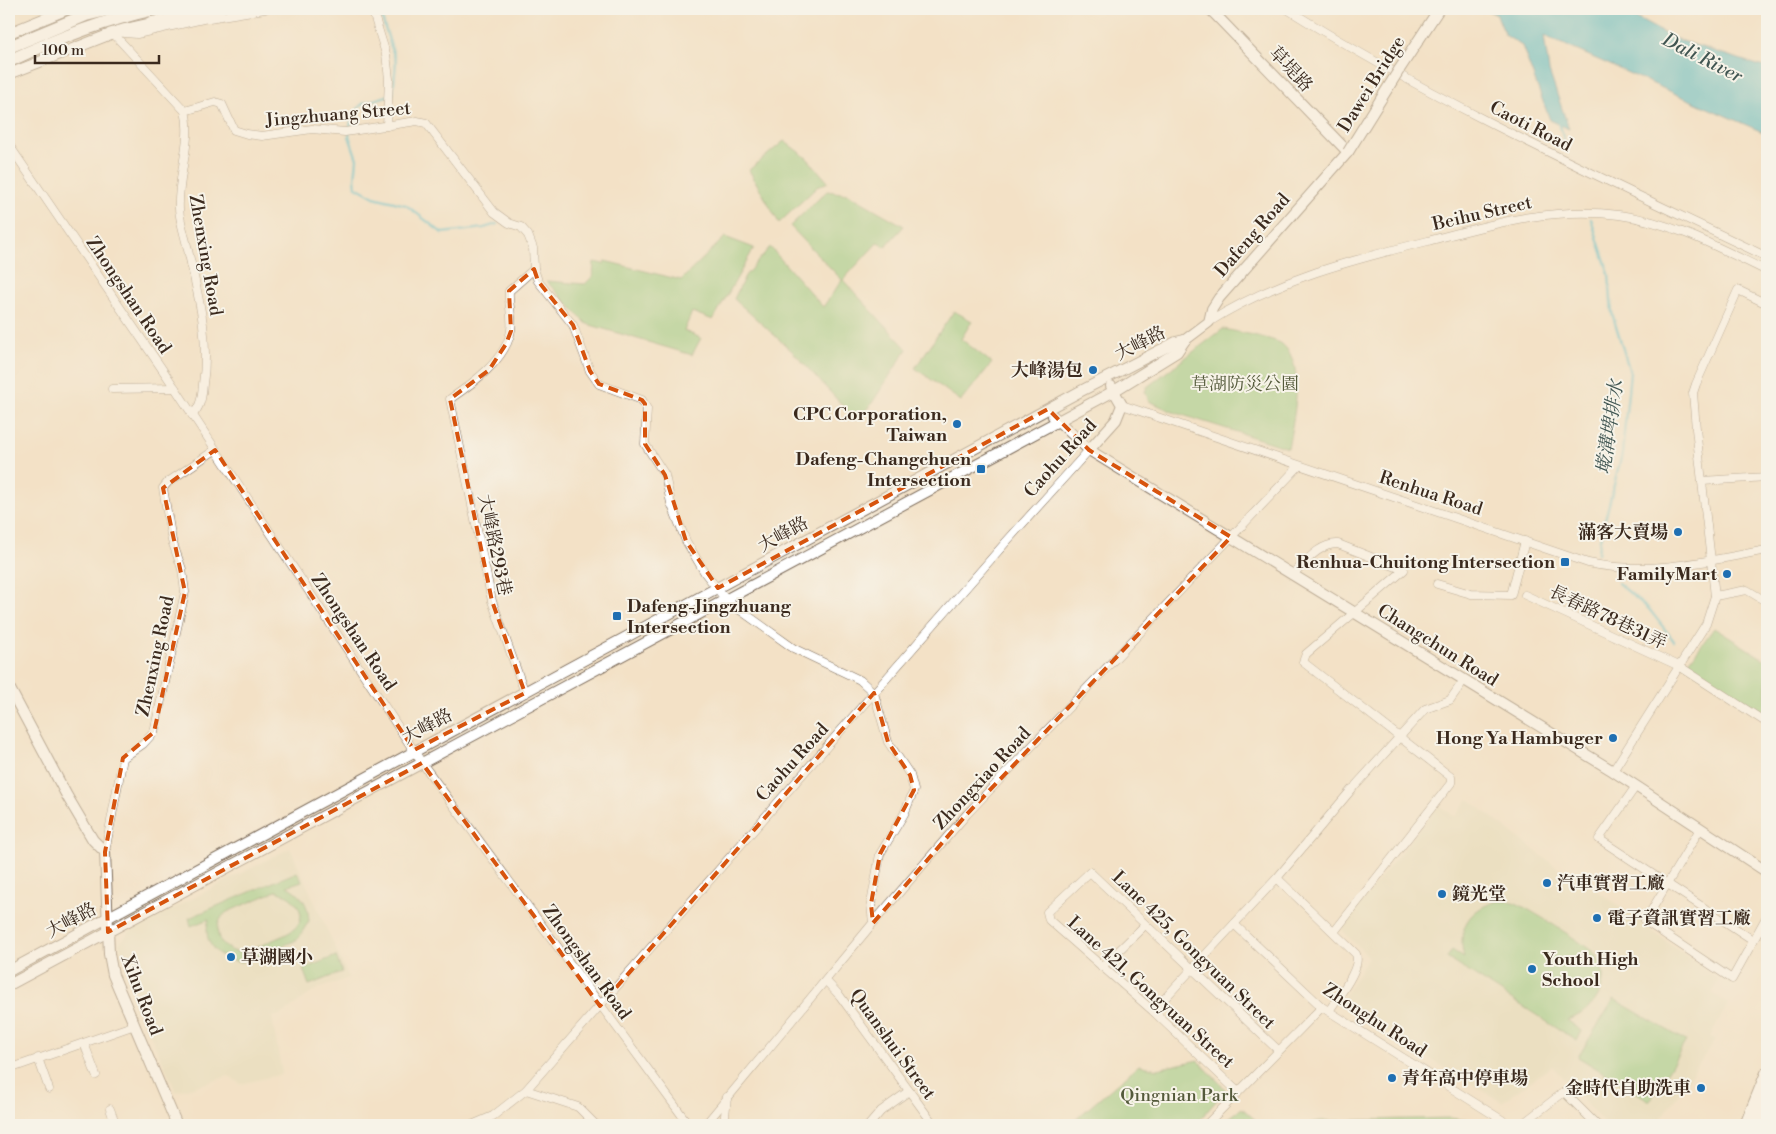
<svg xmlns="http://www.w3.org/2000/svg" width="1776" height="1134" font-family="'Libre Bodoni','Noto Serif TC',serif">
	<rect width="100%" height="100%" fill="#f7f3e8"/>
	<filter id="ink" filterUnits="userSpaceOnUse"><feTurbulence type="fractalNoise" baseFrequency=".02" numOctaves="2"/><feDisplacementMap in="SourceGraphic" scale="10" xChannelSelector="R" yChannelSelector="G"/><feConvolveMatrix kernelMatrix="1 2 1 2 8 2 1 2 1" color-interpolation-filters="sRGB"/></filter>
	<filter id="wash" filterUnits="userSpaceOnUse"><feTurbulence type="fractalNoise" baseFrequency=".0096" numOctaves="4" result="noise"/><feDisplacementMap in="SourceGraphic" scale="20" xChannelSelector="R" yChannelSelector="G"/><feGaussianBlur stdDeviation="1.12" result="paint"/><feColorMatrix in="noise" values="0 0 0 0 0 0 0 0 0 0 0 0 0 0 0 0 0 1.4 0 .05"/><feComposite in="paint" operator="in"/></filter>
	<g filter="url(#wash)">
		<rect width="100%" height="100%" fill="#f3e1c6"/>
		<g fill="#e3dcba">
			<polygon points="1468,799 1569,877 1572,872 1719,980 1712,993 1728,1004 1710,1037 1715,1040 1657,1125 1606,1125 1552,1066 1502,1102 1339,1004 1369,957 1344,932 1342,927 1438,805 1455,817"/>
			<polygon points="290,848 349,978 317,989 280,1015 272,1017 282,1074 241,1084 229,1076 176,1092 150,1034 119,944 130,931"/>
		</g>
		<g fill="#8fca7e" stroke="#657a4e" fill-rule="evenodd">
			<polygon points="784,141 807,158 828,182 817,187 779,223 749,170"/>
			<polygon points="827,191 848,194 904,226 885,247 878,242 843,280 907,349 872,403 857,421 792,351 734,299 745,276 770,247 823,307 842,280 790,226"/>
			<polygon points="725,237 754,248 713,320 692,312 684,331 701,338 692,355 587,324 546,281 585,284 593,276 594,262 604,264 605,261 681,280"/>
			<polygon points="954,311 972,321 961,339 992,363 961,401 915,368"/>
			<path d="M1223 329C1234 331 1276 339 1282 344 1307 365 1293 420 1288 448L1173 412 1149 401 1145 392 1147 387Z"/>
			<polygon points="1714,628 1767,661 1767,716 1694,669 1689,662"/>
			<path d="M297 872 302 881 287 886C302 895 308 903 309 921L297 940 242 962C218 960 201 943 209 919L191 926 189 918ZM276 891C295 896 313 917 290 932 282 937 271 940 262 945 257 947 250 951 245 952 233 954 220 946 218 935 216 926 220 917 227 912Z"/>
			<path d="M1498 901C1503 901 1508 901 1513 902 1524 905 1588 946 1595 954 1615 981 1595 1012 1567 1020L1582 1031 1577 1041 1447 958 1452 950 1464 958C1457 929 1468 909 1498 901Z"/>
			<polygon points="336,956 342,972 309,985 303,969"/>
			<polygon points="1614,999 1686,1041 1650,1101 1578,1057"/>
			<polygon points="1198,1060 1226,1090 1195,1125 1069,1125 1139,1065 1157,1069"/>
			<polygon points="1242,1108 1261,1125 1220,1125"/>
			<polygon points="1450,1118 1490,1123 1492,1125 1302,1125 1320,1121"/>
		</g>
		<polygon fill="#4fbbca" stroke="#457274" points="1484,9 1620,9 1673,38 1767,68 1767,134 1544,36 1549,71 1569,129 1550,120 1522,46 1505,35 1497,15"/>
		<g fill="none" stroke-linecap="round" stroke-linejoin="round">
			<g stroke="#4fbbca" stroke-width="2.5">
				<polyline points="379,9 396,62 393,94 364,103 359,107 351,121 349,136 357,159 355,179 356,187 374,197 406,205 442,233 484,228 497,224"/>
				<polyline points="1559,122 1564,140"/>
				<polyline points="1591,219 1609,274 1612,313 1630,372 1622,454 1600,539 1598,553"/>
				<polyline points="1618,583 1649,609 1674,641"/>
			</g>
		</g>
	</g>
	<g filter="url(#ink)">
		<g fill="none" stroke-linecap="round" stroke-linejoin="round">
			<g stroke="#7b6a59" stroke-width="9">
				<g id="minor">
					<polyline points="372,9 386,54 389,79 387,126"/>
					<path d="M1287 9C1440 105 1605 179 1767 257"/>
					<path d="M111 31 185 111C193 139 177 177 179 209 180 222 185 236 188 250 198 295 210 338 203 384 202 396 201 407 192 415"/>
					<polyline points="125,33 137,34 203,19 265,9"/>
					<polyline points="185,111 215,102 222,104 234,130 247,134 262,136 312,129 345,132 417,121 426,123 494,212 509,223 521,227 528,235 533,248 534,269 538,281 573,325 590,371 599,384 642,400 647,409 645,444 665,475 671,503 686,541 705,573 726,600 793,648 860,680 874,693 888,742 910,775 914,790 904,814 880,854 871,904 873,923"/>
					<polyline points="9,145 175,388 422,763 689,1125"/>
					<path d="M1209 322C1277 279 1352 260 1428 241 1492 224 1553 206 1619 215 1672 222 1719 248 1767 271"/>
					<polyline points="112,389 175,388"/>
					<path d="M1122 405 1588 563C1649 576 1707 561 1767 550"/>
					<polyline points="1702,481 1767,477"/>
					<path d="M1292 575C1305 563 1319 543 1338 544L1404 570 1306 654 1303 662 1451 777V783L1334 932"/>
					<polyline points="1437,584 1471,594 1511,595 1525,541"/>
					<polyline points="1525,595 1679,666 1767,723"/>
					<polyline points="1715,596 1747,590 1767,602"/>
					<path d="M525 693 492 601 450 399C472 384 507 359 511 330 513 317 508 304 509 291L534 269"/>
					<polyline points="1613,771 1706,624 1715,596 1696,429 1693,393 1696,384 1738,290 1767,304"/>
					<polyline points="1356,785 1425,709 1450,700 1464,680"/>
					<polyline points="1636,786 1599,839 1753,940"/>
					<polyline points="1700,829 1645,921 1732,979 1767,916"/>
					<polyline points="105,852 123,758 143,744 154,732 185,592 182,569 172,541 163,488 168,482 215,450"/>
					<path d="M1277 878 1356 954C1362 968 1337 998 1329 1011"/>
					<polyline points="1234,924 1322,1007 1510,1125"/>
					<polyline points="1102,967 1145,925"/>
					<polyline points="826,981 840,996 934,1125"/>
					<polyline points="1153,1011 1277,878 1352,789"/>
					<polyline points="84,1043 96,1075"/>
					<polyline points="38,1058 49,1089"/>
					<polyline points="9,1069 135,1025"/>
					<polyline points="526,1090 578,1107 596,1125"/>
					<polyline points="1238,1092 1153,1011 1049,920 1047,912 1090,872 1278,1050"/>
					<polyline points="110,1109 116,1125"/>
					<polyline points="472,1125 493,1116 526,1090 1006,542 1089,450"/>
					<polyline points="705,1125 873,923 967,814 1299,466"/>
					<polyline points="724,1125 727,1097"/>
					<polyline points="869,1125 881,1111 909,1091"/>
					<polyline points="1206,1125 1322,1007"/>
					<polyline points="1521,1125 1564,1092 1597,1125"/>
				</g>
			</g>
			<g stroke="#7b6a59" stroke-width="12">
				<g id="tertiary">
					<polyline points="148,14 170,9"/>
					<polyline points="9,33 68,9"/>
					<polyline points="1399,70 1439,9"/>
					<polyline points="9,74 116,32 120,27"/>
					<polyline points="1053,416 1089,450 1613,771 1767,872"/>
					<polyline points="1089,450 1116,420 1122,405 1111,386"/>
					<polyline points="9,687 67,796 93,840 105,852 109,954 113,975 177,1125"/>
					<polyline points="9,971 1079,392 1176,342 1185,340"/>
					<polyline points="9,985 1114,391 1177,352 1185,340 1209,322 1212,309 1219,298 1348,152 1210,9"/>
				</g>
			</g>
			<g stroke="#7b6a59" stroke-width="14">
				<g id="primary">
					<polyline points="1746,1125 1767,1073"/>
					<polyline points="1758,1125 1767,1101"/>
				</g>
			</g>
			<g stroke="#7b6a59" stroke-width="14">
				<polyline id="trunk" points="116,32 219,9"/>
			</g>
			<use href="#minor" stroke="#fff" stroke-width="8"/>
			<use href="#tertiary" stroke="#fff" stroke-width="10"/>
			<use href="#primary" stroke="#fff" stroke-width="12"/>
			<use href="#trunk" stroke="#fff" stroke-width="12"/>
			<g stroke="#7b6a59" stroke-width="12" stroke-linecap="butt">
				<polyline id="tertiary-bridge" points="1348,152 1399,70"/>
			</g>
			<g stroke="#7b6a59" stroke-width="14" stroke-linecap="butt">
				<g id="trunk-bridge">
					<polyline points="9,47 86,15 110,9"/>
					<path d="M9 61C56 39 105 20 155 9"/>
				</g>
			</g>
			<use href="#tertiary-bridge" stroke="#fff" stroke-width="10"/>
			<use href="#trunk-bridge" stroke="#fff" stroke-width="12"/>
		</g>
	</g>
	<path d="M0 0H1776V1134H0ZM534 269 538 281 573 325 590 371 599 384 642 400 645 404V444L665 475 686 541 718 588 1048 409 1089 450 1231 537 967 814 873 923 871 904 880 854 914 790 910 775 888 742 874 693 600 1006 422 763 108 932 105 852 123 758 154 732 185 592 163 488 215 450 414 750 525 693 492 601 450 399 489 370 506 344 511 331 509 291Z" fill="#f3e1c6" fill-opacity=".55" fill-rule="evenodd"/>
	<path fill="none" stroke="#d7540e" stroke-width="4" stroke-dasharray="10 6" stroke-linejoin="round" d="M534 269 538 281 573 325 590 371 599 384 642 400 645 404V444L665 475 686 541 718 588 1048 409 1089 450 1231 537 967 814 873 923 871 904 880 854 914 790 910 775 888 742 874 693 600 1006 422 763 108 932 105 852 123 758 154 732 185 592 163 488 215 450 414 750 525 693 492 601 450 399 489 370 506 344 511 331 509 291Z"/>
	<g fill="#1f6fb2" stroke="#f7f3e8" stroke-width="2">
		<circle cx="1093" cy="370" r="5"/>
		<circle cx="957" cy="424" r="5"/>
		<rect x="976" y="464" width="10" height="10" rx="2.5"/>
		<circle cx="1678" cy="532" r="5"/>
		<rect x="1560" y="557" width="10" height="10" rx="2.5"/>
		<circle cx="1727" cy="574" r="5"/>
		<rect x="612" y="611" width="10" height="10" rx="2.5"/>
		<circle cx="1613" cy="738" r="5"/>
		<circle cx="1547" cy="883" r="5"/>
		<circle cx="1442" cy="894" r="5"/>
		<circle cx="1597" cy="918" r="5"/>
		<circle cx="231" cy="957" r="5"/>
		<circle cx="1532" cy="969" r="5"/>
		<circle cx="1392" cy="1078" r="5"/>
		<circle cx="1701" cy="1088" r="5"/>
	</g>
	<g text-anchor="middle" stroke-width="4" stroke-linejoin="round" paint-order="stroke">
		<g font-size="18" fill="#3b2a1e" stroke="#f7f3e8">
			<text transform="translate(1291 69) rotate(47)" y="6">草堤路</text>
			<text transform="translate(1371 84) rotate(-58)" y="6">Dawei Bridge</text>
			<text transform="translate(338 114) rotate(-5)" y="6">Jingzhuang Street</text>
			<text transform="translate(1531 126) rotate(27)" y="6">Caoti Road</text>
			<text transform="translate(1482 213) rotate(-13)" y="6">Beihu Street</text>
			<text transform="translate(1252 235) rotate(-49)" y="6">Dafeng Road</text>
			<text transform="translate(206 255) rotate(80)" y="6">Zhenxing Road</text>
			<text transform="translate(129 295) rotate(56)" y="6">Zhongshan Road</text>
			<text transform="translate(1140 343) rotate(-27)" y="6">大峰路</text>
			<text transform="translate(1060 458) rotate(-48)" y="6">Caohu Road</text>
			<text transform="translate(1431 493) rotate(18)" y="6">Renhua Road</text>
			<text transform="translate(783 534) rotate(-29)" y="6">大峰路</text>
			<text transform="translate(495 545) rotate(78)" y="6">大峰路293巷</text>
			<text transform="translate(1608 617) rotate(25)" y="6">長春路78巷31弄</text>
			<text transform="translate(354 632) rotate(56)" y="6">Zhongshan Road</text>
			<text transform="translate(1438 645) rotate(32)" y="6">Changchun Road</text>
			<text transform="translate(155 656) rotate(-78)" y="6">Zhenxing Road</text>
			<text transform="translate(427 726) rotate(-28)" y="6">大峰路</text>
			<text transform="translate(792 762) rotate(-48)" y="6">Caohu Road</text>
			<text transform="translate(982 778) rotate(-47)" y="6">Zhongxiao Road</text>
			<text transform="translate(71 920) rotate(-28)" y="6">大峰路</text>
			<text transform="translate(1194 950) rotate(44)" y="6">Lane 425, Gongyuan Street</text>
			<text transform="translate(587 962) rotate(54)" y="6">Zhongshan Road</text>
			<text transform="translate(1151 992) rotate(42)" y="6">Lane 421, Gongyuan Street</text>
			<text transform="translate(142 995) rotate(69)" y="6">Xihu Road</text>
			<text transform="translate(1375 1020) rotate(33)" y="6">Zhonghu Road</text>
			<text transform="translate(893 1044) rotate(54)" y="6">Quanshui Street</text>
		</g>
		<g font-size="18" font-weight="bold" fill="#3b2a1e" stroke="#f7f3e8" text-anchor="end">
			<text x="1083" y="376">大峰湯包</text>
			<text x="947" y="420">CPC Corporation,<tspan x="947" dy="21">Taiwan</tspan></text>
			<text x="971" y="465">Dafeng-Changchuen<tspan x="971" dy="21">Intersection</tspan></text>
			<text x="1668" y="538">滿客大賣場</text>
			<text x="1555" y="568">Renhua-Chuitong Intersection</text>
			<text x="1717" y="580">FamilyMart</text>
			<text x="627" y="612" text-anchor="start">Dafeng-Jingzhuang<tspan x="627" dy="21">Intersection</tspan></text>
			<text x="1603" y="744">Hong Ya Hambuger</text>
			<text x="1557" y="889" text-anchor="start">汽車實習工廠</text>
			<text x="1452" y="900" text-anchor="start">鏡光堂</text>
			<text x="1607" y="924" text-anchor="start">電子資訊實習工廠</text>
			<text x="241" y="963" text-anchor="start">草湖國小</text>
			<text x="1542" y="965" text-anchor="start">Youth High<tspan x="1542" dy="21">School</tspan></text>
			<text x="1402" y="1084" text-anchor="start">青年高中停車場</text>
			<text x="1691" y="1094">金時代自助洗車</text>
		</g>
		<g font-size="18" fill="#545a3b" stroke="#f7f3e8">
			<text x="1245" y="390">草湖防災公園</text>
			<text x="1179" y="1101">Qingnian Park</text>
		</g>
		<g font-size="19" font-style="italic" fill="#415652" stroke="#f7f3e8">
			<text transform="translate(1703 57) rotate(27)" y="7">Dali River</text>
			<text transform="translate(1609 427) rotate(-82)" y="7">墘溝埤排水</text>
		</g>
	</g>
	<rect width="1776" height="1134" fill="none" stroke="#f7f3e8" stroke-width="30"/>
	<path d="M35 55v8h124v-8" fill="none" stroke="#3b2a1e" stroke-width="2.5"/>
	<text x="42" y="55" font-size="15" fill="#3b2a1e" stroke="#f7f3e8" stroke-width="4" paint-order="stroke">100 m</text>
</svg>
